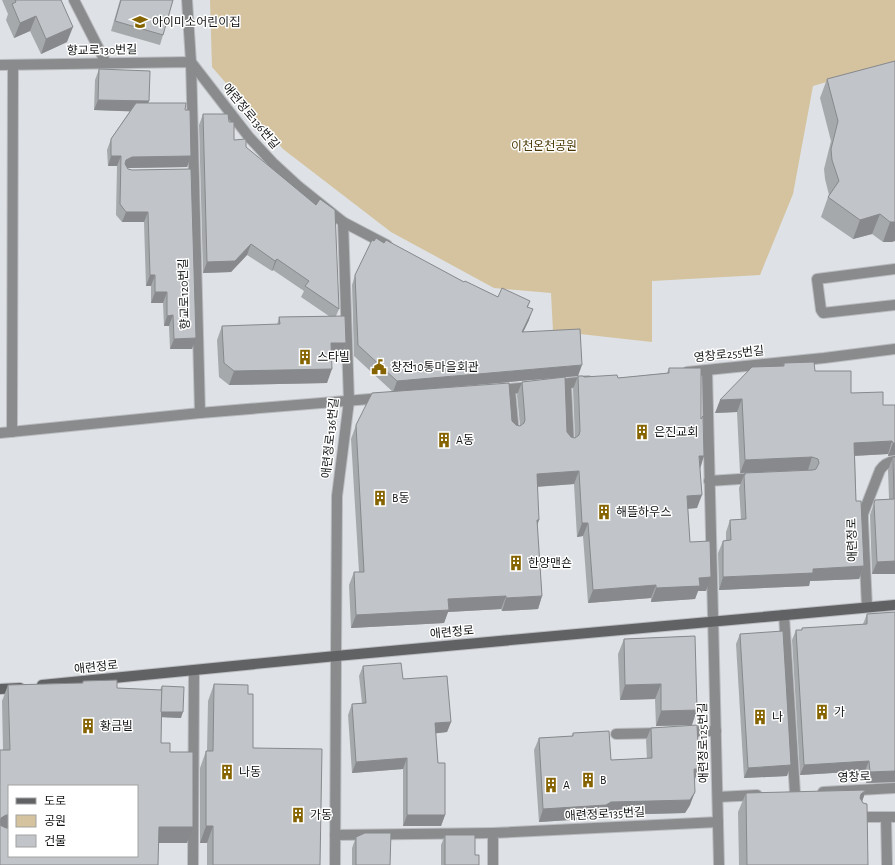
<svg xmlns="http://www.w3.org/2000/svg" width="895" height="865" font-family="'Alegreya Sans','Noto Sans KR',sans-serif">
	<rect width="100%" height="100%" fill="#dee1e5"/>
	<polygon fill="#d4c39e" points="210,0 895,0 895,62 813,86 793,194 760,275 652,281 652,342 553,331 551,293 494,288 391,232 283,149 212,67"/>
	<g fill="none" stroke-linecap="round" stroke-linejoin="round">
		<g stroke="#babcc0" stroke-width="12">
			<g id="lane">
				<polyline points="74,0 106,63"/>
				<polyline points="895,269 817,279 821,310 823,313 895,305"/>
				<polyline points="566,384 569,445"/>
				<polyline points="510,389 514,433"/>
				<polyline points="709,481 755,478"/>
				<path d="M867 607 863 520V514L880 470C884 464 888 462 895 461"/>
				<polyline points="784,615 795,793"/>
				<polyline points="336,656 337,496 349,401 343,222"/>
				<polyline points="684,732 716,731"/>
				<polyline points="616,734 662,733"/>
				<polyline points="823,792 895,788"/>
				<polyline points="718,797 757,795"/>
				<polyline points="859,817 886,817"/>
				<polyline points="335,835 493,833"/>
				<polyline points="887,865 886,817 895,817"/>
			</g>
		</g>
		<g stroke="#babcc0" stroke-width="12">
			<g id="street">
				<polyline points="187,0 191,62 249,137 273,163 298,186 343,222 387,245"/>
				<polyline points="0,65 191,62 200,413"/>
				<polyline points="707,370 719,865"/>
				<polyline points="687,372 824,358 895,349"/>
				<polyline points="552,385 588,381"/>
				<polyline points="496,390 532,387"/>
				<polyline points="12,432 13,65"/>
				<polyline points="0,433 200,413 382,398"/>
				<polyline points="193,865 194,670"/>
				<polyline points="335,865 336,656"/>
				<polyline points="493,865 493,833 718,822"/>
			</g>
		</g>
		<g stroke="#babcc0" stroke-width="12">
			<g id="secondary">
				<polyline points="42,685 336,656 895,605"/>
				<polyline points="0,689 20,688"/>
			</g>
		</g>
		<use href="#lane" stroke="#898b8c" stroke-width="10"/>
		<use href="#street" stroke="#898b8c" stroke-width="10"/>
		<use href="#secondary" stroke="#606264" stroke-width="10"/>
	</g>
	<g fill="#a6a9ac" fill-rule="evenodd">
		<polygon points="2,0 61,0 67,42 41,54 30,31 14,38 6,20 8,14"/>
		<polygon points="120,0 173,0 163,35 160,45 111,31"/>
		<polygon points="895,61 892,242 883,242 872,234 853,239 821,217 828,197 829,195 825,179 824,169 831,141 820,98 827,79"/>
		<polygon points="99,69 148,103 185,110 191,156 187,167 128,168 128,169 132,170 191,169 192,349 170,349 169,326 164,326 163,303 151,303 151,286 146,286 144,222 122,222 116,215 117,166 108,166 107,150 111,139 130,111 94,110 95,80"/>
		<polygon points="203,114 229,122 234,140 246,147 339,309 336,316 346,343 341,356 332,357 327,383 229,385 219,377 217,340 222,326 277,325 279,317 329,316 301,297 304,291 273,270 272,271 247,255 231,272 203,273 199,125"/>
		<polygon points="374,241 384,243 464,282 498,297 530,301 528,307 529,320 523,332 578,376 393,392 354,356 352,285 355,275"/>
		<polygon points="784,363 815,371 851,393 883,405 895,405 895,455 888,456 888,454 855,456 856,501 864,566 859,579 810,581 809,586 719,590 718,553 723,541 726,540 726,532 730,520 741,519 739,488 744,475 745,473 809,470 808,470 740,473 737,412 715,413 783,366"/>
		<polygon points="669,368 700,468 697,508 688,509 690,542 706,591 698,591 695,599 651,602 651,598 588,603 583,536 577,537 574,484 537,487 537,526 542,596 538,609 502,611 501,609 448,612 444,623 351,628 349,585 354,572 359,572 351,439 356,425 512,421 516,425 520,426 517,395 522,382 567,432 571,437 575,438 573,389 578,376 584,377 618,378 667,373"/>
		<polygon points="893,457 895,457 895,574 872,574 870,515 875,500 889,499 888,470"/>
		<polygon points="895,612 895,782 866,783 865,771 800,775 792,640 796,630 802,630 802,628 863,624 867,614"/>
		<polygon points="740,634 787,776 744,778 736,644"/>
		<polygon points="695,636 692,725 656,726 655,699 620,700 618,654 624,639"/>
		<polygon points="363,666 403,679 451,722 447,732 436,733 438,763 445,815 441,826 403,826 403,769 352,773 348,715 352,704 362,703 359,676"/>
		<path d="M83 681 117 688 160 690 162 686 181 718 161 717V743L170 752 187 843H158L0 865 3 750 2 701 8 685 82 683ZM9 786H137L9 856Z"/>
		<polygon points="214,684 248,694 253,748 320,865 207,865 207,843 200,843 200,768 206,751 207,751 208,701"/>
		<polygon points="651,728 699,769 694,781 690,805 685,813 607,815 601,818 539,822 534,750 539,738 572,736 573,733 611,760 647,759 646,740"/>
		<polygon points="866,790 862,802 868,865 739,865 738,812 746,793"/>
		<polygon points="445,835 475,855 479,865 441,865 441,845"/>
		<polygon points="356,837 390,865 352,865 352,848"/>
	</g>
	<g fill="#87898c">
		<polygon points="36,16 30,31 14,38 20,23"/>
		<polygon points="73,27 67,42 41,54 46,39"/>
		<polygon points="98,100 149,101 145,112 94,110"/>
		<polygon points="111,156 121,156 117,166 108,166"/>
		<polygon points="191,156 187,167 128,168 123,171 126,160 132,157"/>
		<polygon points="126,212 148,212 144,222 122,222"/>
		<polygon points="880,214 872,234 853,239 860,220"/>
		<polygon points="890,222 895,222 895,241 892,242 883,242"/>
		<polygon points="251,244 247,255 231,272 203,273 207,262"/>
		<polygon points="277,259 273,270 272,271 275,261"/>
		<polygon points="150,275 155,275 151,286 146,286"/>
		<polygon points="155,292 167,292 163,303 151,303"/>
		<polygon points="533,309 529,320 518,343 522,332"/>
		<polygon points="173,315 169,326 164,326 167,316"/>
		<polygon points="196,338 192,349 170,349 174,339"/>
		<polygon points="331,343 346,343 341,356 326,357"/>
		<polygon points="582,365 578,376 393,392 397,381"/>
		<polygon points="332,369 327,383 229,385 234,371"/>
		<polygon points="742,399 737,412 715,413 720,400"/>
		<polygon points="892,441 888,454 850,456 854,443"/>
		<polygon points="893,443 895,443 895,455 888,456"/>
		<polygon points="699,456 704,456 700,469"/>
		<polygon points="812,457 808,470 740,473 745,460"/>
		<polygon points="579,471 574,484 532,487 537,474"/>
		<polygon points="702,495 697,508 682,509 687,496"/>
		<polygon points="537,520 539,520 535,533"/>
		<polygon points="582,523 588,523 583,536 577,537"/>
		<polygon points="895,561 895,574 872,574 877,562"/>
		<polygon points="864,566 859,579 810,581 809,586 719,590 723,577 813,569"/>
		<polygon points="711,577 706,591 698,591 695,599 651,602 656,588 699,578"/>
		<polygon points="656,585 651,598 588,603 593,590"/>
		<polygon points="506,596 501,609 448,612 444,623 351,628 356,615 448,599"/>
		<polygon points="542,596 538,609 502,611 506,598"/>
		<polygon points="661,684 655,699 620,700 625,685"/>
		<polygon points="697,710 692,725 656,726 661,711"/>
		<polygon points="161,712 183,712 181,718 159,717"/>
		<polygon points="451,722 447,732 431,734 435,723"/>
		<polygon points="407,758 403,769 352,773 356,762"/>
		<polygon points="869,761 865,771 800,775 804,765"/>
		<polygon points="791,765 787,776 744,778 748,768"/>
		<polygon points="694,769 699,769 694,781"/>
		<polygon points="895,771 895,782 866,783 870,772"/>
		<polygon points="866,790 859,810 854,813 861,794"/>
		<polygon points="695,792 690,805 685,813 607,815 601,818 539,822 543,809 611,802"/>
		<polygon points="6,815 9,815 9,832 0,832 1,818"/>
		<polygon points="407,815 445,815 441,826 403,826"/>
		<polygon points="206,826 213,826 207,843 200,843"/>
		<polygon points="159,827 193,827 187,843 153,843"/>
	</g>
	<g fill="#c1c4c8" stroke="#87898c" fill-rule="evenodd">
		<polygon points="15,0 61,0 73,27 46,39 36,16 20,23 12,4 16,2"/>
		<polygon points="121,0 173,0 163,35 115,21"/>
		<polygon points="895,61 895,222 890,222 880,214 860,220 828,197 839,181 832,160 831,149 838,121 827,79"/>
		<polygon points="99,69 150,71 149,101 98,100"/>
		<polygon points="136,103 186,103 185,110 190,110 191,156 132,157 126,160 125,164 128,169 132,170 191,169 196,338 174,339 173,315 167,316 167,292 155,292 155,275 150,275 148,212 126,212 120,204 121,156 111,156 111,139"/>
		<polygon points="203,114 228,114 229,122 234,122 234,140 246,139 246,147 316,205 320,199 335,210 339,309 305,286 309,281 277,259 275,261 251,244 235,261 207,262"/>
		<polygon points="376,238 384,243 386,240 464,282 465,281 498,297 502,288 530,301 527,307 533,309 522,332 580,329 582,365 397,381 358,345 355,275 372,240 374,241"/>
		<polygon points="345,316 346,343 331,343 332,369 234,371 224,363 222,326 280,324 279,317"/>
		<polygon points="814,362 815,371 851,371 851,393 883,392 883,405 895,405 895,443 893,443 892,441 854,443 856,501 861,501 864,566 813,569 813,573 723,577 723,541 731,540 730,520 746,519 744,475 745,475 745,473 813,470 816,469 819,463 818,459 812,457 745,460 742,399 720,400 752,367 784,366 784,363"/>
		<polygon points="669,368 701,368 701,419 703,416 704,456 699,456 702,495 687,496 690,542 710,541 711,577 699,578 700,586 656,588 656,585 593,590 588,523 582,523 579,471 537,474 539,520 537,520 542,596 506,598 506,596 448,599 449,610 356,615 354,572 364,572 356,425 372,393 509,383 512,421 516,425 520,426 524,423 525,420 522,382 565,377 567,432 571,437 575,438 579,435 580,431 578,376 583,376 584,377 617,375 618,378 669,373"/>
		<polygon points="893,457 895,457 895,561 877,562 874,503 875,500 894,499"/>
		<polygon points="895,612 895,771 870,772 869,761 804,765 796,630 802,630 802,628 867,624 867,614"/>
		<polygon points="783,631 791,765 748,768 740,634"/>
		<polygon points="695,636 697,710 661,711 661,684 625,685 624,639"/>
		<polygon points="401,663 403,679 447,676 451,722 435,723 438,763 445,763 445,815 407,815 407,758 356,762 352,704 366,703 363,666"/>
		<path d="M117 680V688L162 690 161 743H170V752H193V827H159L158 865H0V750H10L8 685 83 683V681ZM9 786H137V856H9V828H6L0 825 1 818 6 815H9Z"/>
		<polygon points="214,684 248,685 248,694 253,694 253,748 322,749 320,865 213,865 213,826 206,826 206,751 213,751"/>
		<polygon points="162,686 184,687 183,712 161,712"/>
		<polygon points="697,725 699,769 694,769 695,792 690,800 611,802 606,805 543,809 539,738 573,736 573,733 609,731 611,760 652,758 651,728"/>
		<polygon points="866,790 861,794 860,798 863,803 867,804 868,865 747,865 746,793"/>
		<polygon points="365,833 391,833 390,865 356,865 356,837"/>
		<polygon points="445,835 475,835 475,855 479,855 479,865 445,865"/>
	</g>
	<defs>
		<g id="school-bare" transform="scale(1.2)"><path d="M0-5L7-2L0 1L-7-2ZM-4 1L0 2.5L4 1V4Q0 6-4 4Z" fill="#856400" stroke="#fff" stroke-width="2.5" paint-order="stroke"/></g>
		<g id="building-bare" transform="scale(1.2)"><path d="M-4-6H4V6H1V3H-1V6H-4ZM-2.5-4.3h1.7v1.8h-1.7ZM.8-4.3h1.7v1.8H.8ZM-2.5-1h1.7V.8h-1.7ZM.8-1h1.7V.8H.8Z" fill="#856400" stroke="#fff" stroke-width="2.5" paint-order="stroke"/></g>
		<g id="civic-bare" transform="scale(1.2)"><path d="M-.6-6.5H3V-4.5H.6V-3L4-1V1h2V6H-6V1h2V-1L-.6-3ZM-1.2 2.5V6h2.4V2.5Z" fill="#856400" stroke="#fff" stroke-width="2.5" paint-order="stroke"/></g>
	</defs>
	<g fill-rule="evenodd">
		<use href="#school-bare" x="140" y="22"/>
		<use href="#building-bare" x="305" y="357"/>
		<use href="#civic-bare" x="379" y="367"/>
		<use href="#building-bare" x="642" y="432"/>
		<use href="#building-bare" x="444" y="440"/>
		<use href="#building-bare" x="380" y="498"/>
		<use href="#building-bare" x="604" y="512"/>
		<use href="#building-bare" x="516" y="563"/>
		<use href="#building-bare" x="822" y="712"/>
		<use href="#building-bare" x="760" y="717"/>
		<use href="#building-bare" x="88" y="726"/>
		<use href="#building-bare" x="227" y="772"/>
		<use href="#building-bare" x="588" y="780"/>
		<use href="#building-bare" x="551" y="785"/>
		<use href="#building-bare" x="298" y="815"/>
	</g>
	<g text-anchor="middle" stroke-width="3" stroke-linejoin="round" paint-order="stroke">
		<g font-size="12" fill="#141617" stroke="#fff" text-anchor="start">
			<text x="152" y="26">아이미소어린이집</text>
			<text x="317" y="361">스타빌</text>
			<text x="391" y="371">창전10통마을회관</text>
			<text x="654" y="436">은진교회</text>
			<text x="456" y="444">A동</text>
			<text x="392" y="502">B동</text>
			<text x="616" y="516">해뜰하우스</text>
			<text x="528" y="567">한양맨숀</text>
			<text x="834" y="716">가</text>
			<text x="772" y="721">나</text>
			<text x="100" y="730">황금빌</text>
			<text x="239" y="776">나동</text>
			<text x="600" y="784">B</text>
			<text x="563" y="789">A</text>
			<text x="310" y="819">가동</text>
		</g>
		<g font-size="12" fill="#141617" stroke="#fff">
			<text transform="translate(102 50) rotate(-1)" y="4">향교로130번길</text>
			<text transform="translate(251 116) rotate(50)" y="4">애련정로136번길</text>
			<text transform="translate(184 294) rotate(-92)" y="4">향교로120번길</text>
			<text transform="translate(729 354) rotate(-6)" y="4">영창로255번길</text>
			<text transform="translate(330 438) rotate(-84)" y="4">애련정로136번길</text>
			<text transform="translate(852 540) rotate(-91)" y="4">애련정로</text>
			<text transform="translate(452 632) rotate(-5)" y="4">애련정로</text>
			<text transform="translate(96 667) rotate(-6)" y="4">애련정로</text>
			<text transform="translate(703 743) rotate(-91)" y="4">애련정로125번길</text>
			<text transform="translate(854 777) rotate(-3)" y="4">영창로</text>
			<text transform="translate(605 814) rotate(-3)" y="4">애련정로135번길</text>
		</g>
		<g font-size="12" fill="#4b3807" stroke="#fff">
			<text x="544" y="150">이천온천공원</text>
		</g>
	</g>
	<rect x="8" y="785" width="130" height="72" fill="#ffffff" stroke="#a1a2a2"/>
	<rect x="16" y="798" width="20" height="6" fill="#606264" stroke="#a1a2a2"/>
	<text x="44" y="805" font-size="12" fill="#141617">도로</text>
	<rect x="16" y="815" width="20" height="12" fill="#d4c39e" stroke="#a1a2a2"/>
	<text x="44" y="825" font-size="12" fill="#141617">공원</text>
	<rect x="16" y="835" width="20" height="12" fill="#c1c4c8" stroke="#a1a2a2"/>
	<text x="44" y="845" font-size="12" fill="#141617">건물</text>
</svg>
